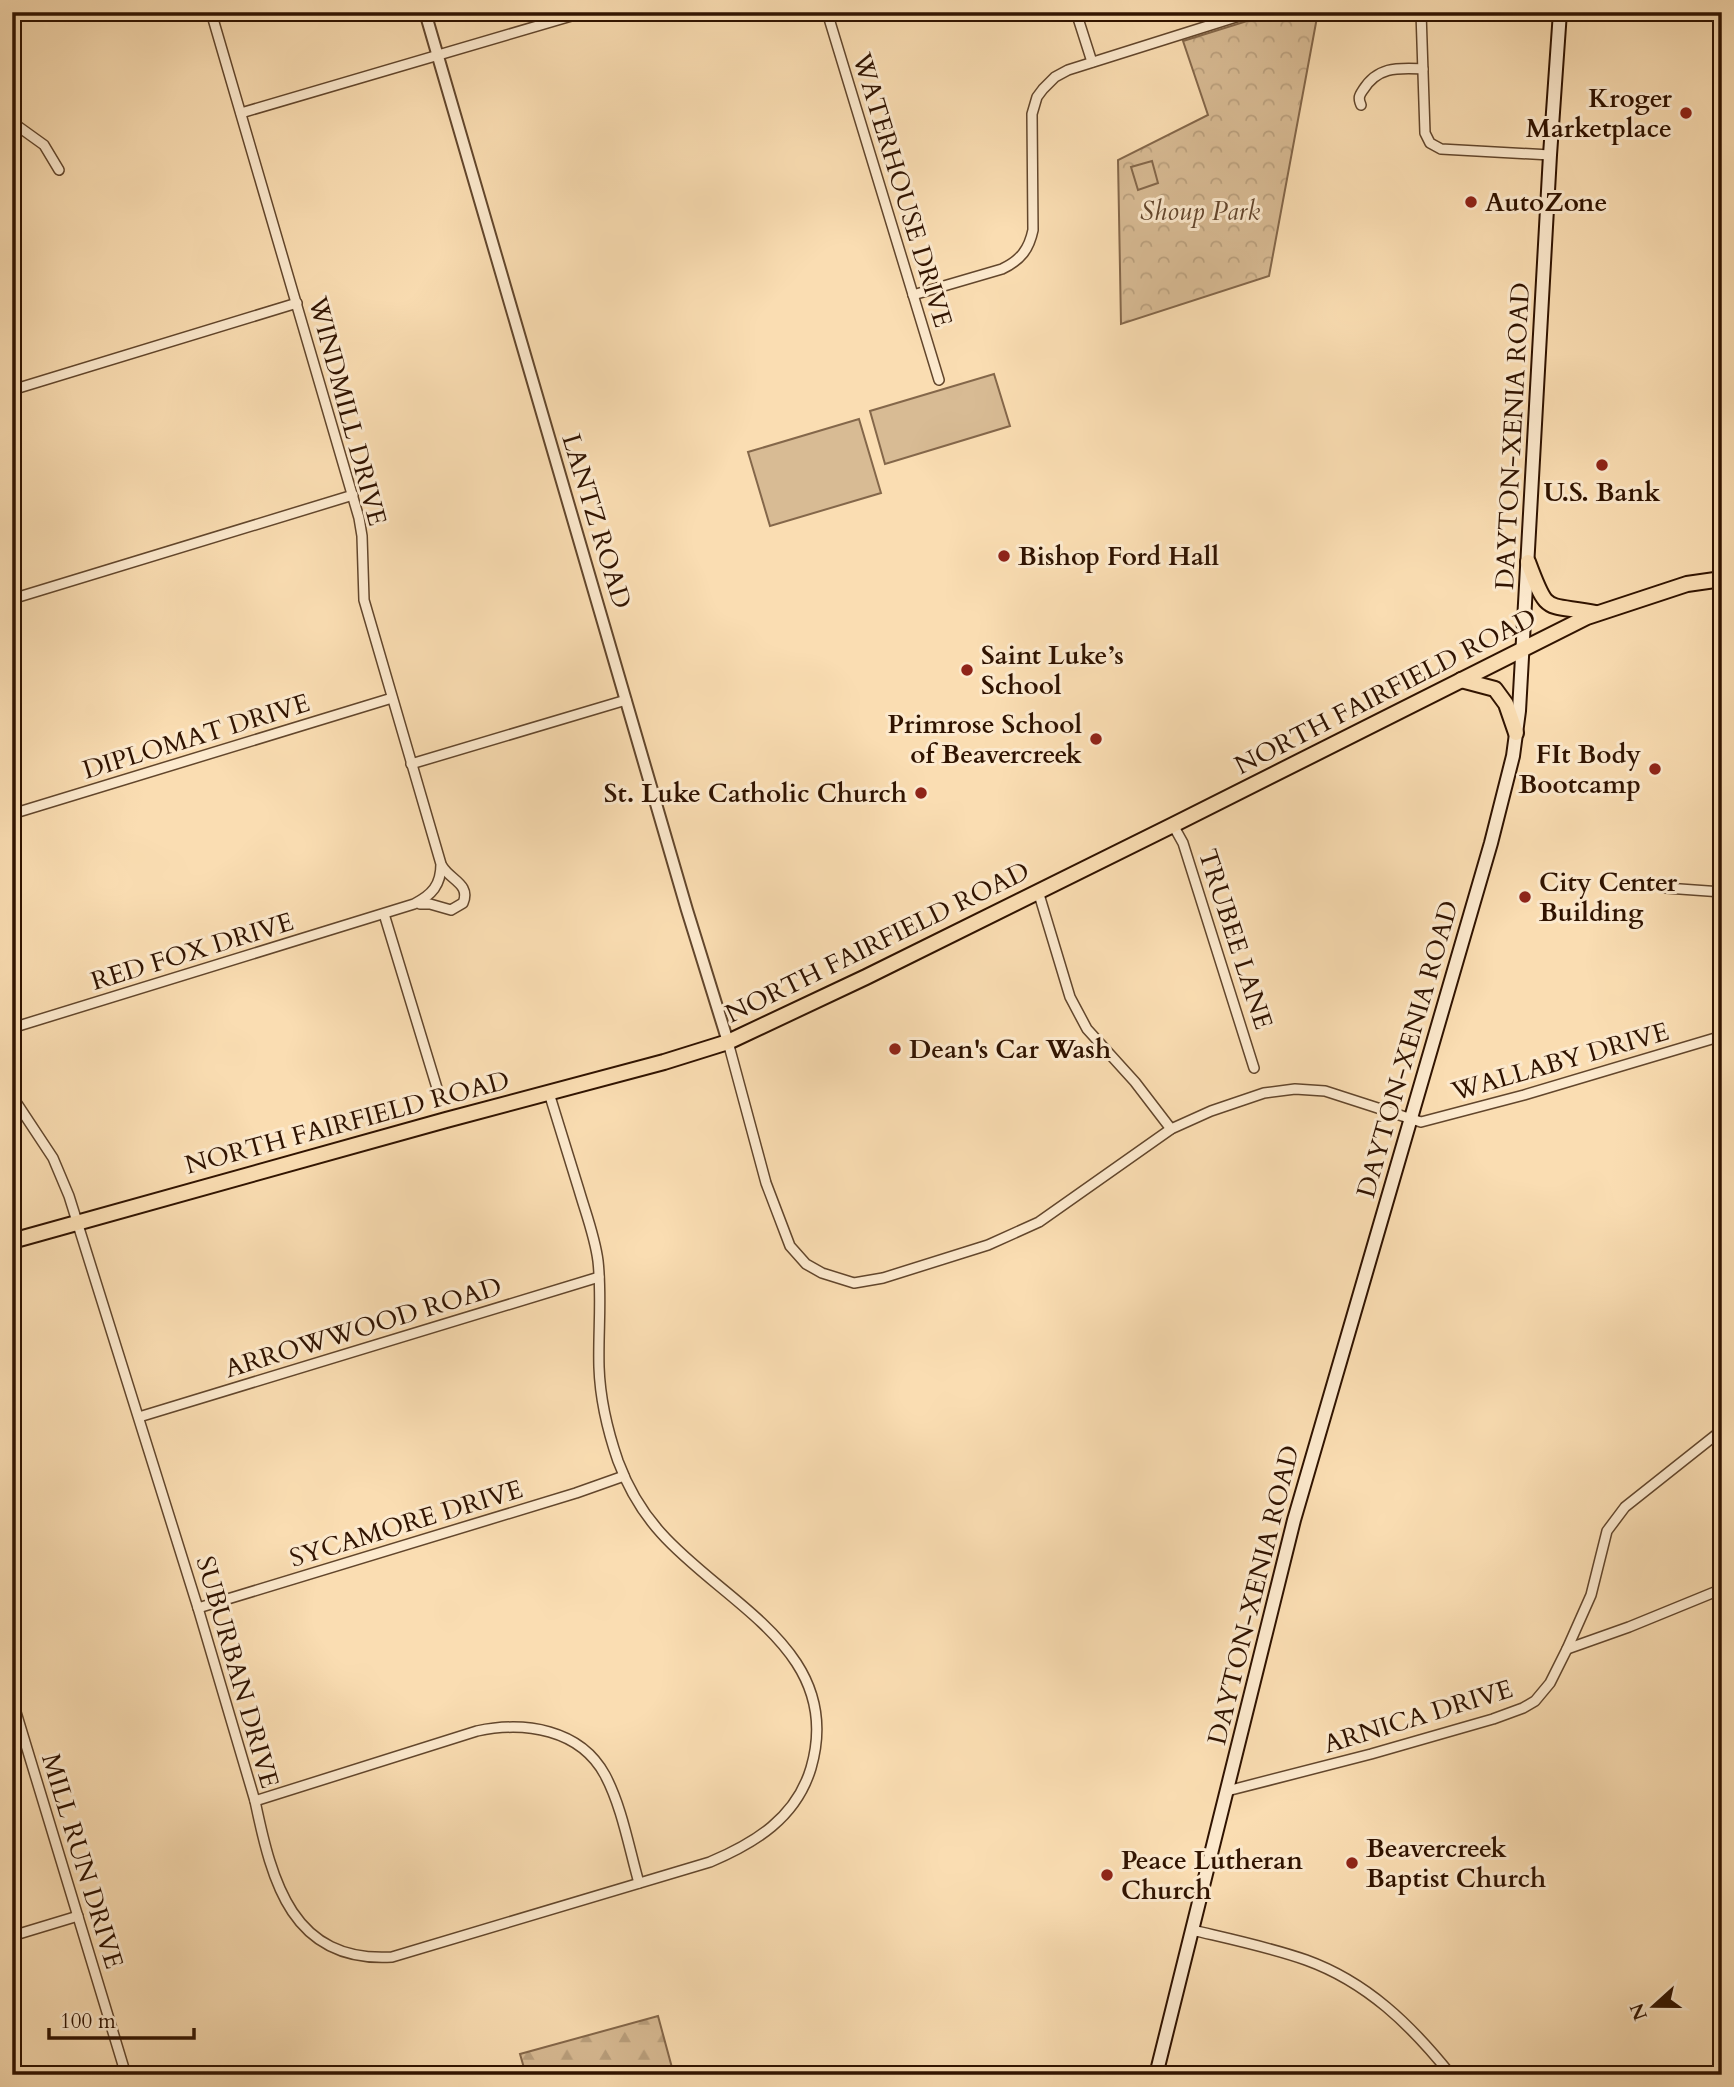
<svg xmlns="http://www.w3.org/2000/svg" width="1734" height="2087" font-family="Cardo,serif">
	<defs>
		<pattern id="forest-firs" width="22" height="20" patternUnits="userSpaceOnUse" patternTransform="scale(1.75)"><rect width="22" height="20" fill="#d8bb94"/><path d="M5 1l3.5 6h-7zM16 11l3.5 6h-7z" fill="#baa07e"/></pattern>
		<pattern id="park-crowns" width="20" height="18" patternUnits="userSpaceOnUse" patternTransform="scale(1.75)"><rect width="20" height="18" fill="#d8bb94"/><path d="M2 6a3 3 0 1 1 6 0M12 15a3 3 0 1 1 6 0" fill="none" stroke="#baa07e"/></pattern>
	</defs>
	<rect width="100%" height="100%" fill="#faddb2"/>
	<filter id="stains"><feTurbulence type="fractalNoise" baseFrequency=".00286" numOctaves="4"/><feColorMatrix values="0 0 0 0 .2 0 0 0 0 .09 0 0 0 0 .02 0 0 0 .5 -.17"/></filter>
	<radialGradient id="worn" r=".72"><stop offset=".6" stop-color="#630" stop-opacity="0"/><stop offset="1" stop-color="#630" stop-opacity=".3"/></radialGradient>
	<polygon fill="url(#forest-firs)" stroke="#84674a" stroke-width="2" points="658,2016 674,2075 526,2075 520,2054"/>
	<polygon fill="url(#park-crowns)" stroke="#84674a" stroke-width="2" points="1276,12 1318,12 1269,276 1121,324 1118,160 1208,115 1183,41"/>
	<g fill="#d8bb94" stroke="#84674a" stroke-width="2">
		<polygon points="1152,161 1158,183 1138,190 1131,167"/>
		<polygon points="994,374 1010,426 885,464 870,411"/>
		<polygon points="859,419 881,493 770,526 748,452"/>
	</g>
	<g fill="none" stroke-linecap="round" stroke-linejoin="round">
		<g stroke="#62462c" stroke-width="12">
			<g id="minor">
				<polyline points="827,12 939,380"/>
				<polyline points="1076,12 1092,62"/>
				<polyline points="1421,12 1425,133 1430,143 1441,149 1550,155"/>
				<path d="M1361 105C1358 98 1359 96 1363 90 1378 66 1398 68 1423 69"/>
				<polyline points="241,113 585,12"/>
				<polyline points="12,122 44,145 59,170"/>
				<path d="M913 295 1002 269C1021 260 1029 249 1033 230L1032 114 1037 97 1043 89 1055 77 1068 70 1252 12"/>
				<polyline points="12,390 297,303"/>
				<polyline points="12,599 353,495"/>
				<polyline points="411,764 626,700"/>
				<polyline points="12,814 392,698"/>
				<polyline points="1173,825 1183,843 1254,1068"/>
				<polyline points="1666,888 1722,892"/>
				<polyline points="1038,891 1070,997 1087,1029 1135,1082 1171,1129"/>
				<path d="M420 904H430L451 910 463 903C471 884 450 880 442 866"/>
				<polyline points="384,914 437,1088"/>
				<path d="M12 1028 414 904C432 895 441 885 441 864L364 600 362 536 359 518 211 12"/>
				<polyline points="728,1042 766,1183 790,1246 806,1264 822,1273 854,1283 883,1278 988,1245 1039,1222 1171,1129 1211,1111 1264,1093 1295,1089 1325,1091 1421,1122 1524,1095 1722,1036"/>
				<path d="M12 1096 53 1158 69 1196 198 1608 255 1801C272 1882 292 1963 392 1957L710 1862C755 1843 796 1818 811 1768 845 1651 724 1604 661 1533 642 1512 628 1488 618 1461 608 1432 600 1398 599 1367 598 1332 602 1297 598 1261 595 1237 586 1214 579 1190 569 1158 559 1126 549 1093"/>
				<polyline points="139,1417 599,1277"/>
				<polyline points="198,1608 576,1493 624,1476"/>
				<polyline points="1567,1649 1629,1627 1722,1589"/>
				<polyline points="12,1699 126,2075"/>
				<polyline points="1227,1791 1371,1754 1493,1719 1523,1708 1535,1701 1550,1683 1567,1649 1591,1595 1607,1531 1625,1507 1722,1430"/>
				<path d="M255 1801 477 1731C525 1721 580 1729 605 1775 622 1807 629 1848 639 1883"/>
				<path d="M1192 1930C1230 1939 1269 1947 1306 1960 1367 1982 1411 2025 1451 2075"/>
				<polyline points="12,1936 78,1916"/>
				<polyline points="869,2072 871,2075"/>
			</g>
		</g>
		<g stroke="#62462c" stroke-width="14">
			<polyline id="tertiary" points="425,12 687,910 728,1042"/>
		</g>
		<g stroke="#301300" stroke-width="16">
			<polyline id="secondary" points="1156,2075 1294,1520 1491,843 1513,756 1519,711 1550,155 1560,12"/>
		</g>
		<g stroke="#301300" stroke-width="18">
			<g id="primary">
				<path d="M1528 562C1548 616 1544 603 1596 613"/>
				<polyline points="1461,680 1495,689 1506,704 1516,733"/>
				<polyline points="12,1241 446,1120 664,1062 728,1042 866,977 1173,825 1587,617 1687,584 1722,579"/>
			</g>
		</g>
		<use href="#minor" stroke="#fce9cd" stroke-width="9"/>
		<use href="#tertiary" stroke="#fce9cd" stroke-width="10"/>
		<use href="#secondary" stroke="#fce9cd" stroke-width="12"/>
		<use href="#primary" stroke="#faddb2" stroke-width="14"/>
	</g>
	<g fill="#8f2418" stroke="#fce9cd" stroke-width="2.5">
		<circle cx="1686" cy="113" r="7"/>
		<circle cx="1471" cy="202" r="7"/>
		<circle cx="1602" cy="465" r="7"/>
		<circle cx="1004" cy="556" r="7"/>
		<circle cx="967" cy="670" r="7"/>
		<circle cx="1096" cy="739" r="7"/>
		<circle cx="1655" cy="769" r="7"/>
		<circle cx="921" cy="793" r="7"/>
		<circle cx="1525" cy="897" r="7"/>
		<circle cx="895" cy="1049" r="7"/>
		<circle cx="1352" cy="1863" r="7"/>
		<circle cx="1107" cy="1875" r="7"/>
	</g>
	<g text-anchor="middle" stroke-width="6" stroke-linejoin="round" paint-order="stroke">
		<g font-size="26" font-weight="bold" fill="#301300" stroke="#fce9cd" text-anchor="start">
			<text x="1672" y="107" text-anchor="end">Kroger<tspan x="1672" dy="30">Marketplace</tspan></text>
			<text x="1485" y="211">AutoZone</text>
			<text x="1602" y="501" text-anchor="middle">U.S. Bank</text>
			<text x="1018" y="565">Bishop Ford Hall</text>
			<text x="981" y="664">Saint Luke’s<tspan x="981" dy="30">School</tspan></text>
			<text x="1082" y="733" text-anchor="end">Primrose School<tspan x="1082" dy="30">of Beavercreek</tspan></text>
			<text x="1641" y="763" text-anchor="end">FIt Body<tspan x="1641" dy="30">Bootcamp</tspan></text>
			<text x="907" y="802" text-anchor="end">St. Luke Catholic Church</text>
			<text x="1539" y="891">City Center<tspan x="1539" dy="30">Building</tspan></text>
			<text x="909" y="1058">Dean's Car Wash</text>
			<text x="1366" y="1857">Beavercreek<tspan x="1366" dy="30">Baptist Church</tspan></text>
			<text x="1121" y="1869">Peace Lutheran<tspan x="1121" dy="30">Church</tspan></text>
		</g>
		<g font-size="26" fill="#301300" stroke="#fce9cd">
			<text transform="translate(903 190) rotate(73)" y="9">WATERHOUSE DRIVE</text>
			<text transform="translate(348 411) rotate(75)" y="9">WINDMILL DRIVE</text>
			<text transform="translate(1512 436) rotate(-87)" y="9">DAYTON-XENIA ROAD</text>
			<text transform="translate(597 521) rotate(73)" y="9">LANTZ ROAD</text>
			<text transform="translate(1385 691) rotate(-27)" y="9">NORTH FAIRFIELD ROAD</text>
			<text transform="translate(196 736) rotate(-17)" y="9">DIPLOMAT DRIVE</text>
			<text transform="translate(1236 939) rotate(72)" y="9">TRUBEE LANE</text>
			<text transform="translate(877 942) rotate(-26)" y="9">NORTH FAIRFIELD ROAD</text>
			<text transform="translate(192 951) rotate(-17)" y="9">RED FOX DRIVE</text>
			<text transform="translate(1407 1049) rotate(-74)" y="9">DAYTON-XENIA ROAD</text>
			<text transform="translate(1560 1061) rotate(-16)" y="9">WALLABY DRIVE</text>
			<text transform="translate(347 1122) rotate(-15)" y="9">NORTH FAIRFIELD ROAD</text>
			<text transform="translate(363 1327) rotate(-17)" y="9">ARROWWOOD ROAD</text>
			<text transform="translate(406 1523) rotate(-17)" y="9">SYCAMORE DRIVE</text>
			<text transform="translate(1253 1595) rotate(-76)" y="9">DAYTON-XENIA ROAD</text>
			<text transform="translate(238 1672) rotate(74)" y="9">SUBURBAN DRIVE</text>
			<text transform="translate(1418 1716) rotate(-17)" y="9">ARNICA DRIVE</text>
			<text transform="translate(83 1861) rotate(73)" y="9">MILL RUN DRIVE</text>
		</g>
		<g font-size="26" font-style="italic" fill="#62452c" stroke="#fce9cd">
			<text x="1200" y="220">Shoup Park</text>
		</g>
	</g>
	<rect width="1734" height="2087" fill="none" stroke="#faddb2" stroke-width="42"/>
	<rect x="14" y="14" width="1706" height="2059" fill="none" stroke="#301300" stroke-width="3.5"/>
	<rect x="21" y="21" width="1692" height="2045" fill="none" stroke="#301300" stroke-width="2"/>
	<g transform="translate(1654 2006) rotate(249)" stroke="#fce9cd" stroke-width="5" paint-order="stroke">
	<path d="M0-5L12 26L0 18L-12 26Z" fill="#301300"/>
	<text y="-10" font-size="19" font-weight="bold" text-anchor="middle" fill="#301300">N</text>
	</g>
	<path d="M49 2028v10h145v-10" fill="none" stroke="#301300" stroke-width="3.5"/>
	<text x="60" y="2028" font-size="21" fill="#301300" stroke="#fce9cd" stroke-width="5" paint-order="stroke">100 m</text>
	<rect width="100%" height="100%" filter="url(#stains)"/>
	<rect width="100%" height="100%" fill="url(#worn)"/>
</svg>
